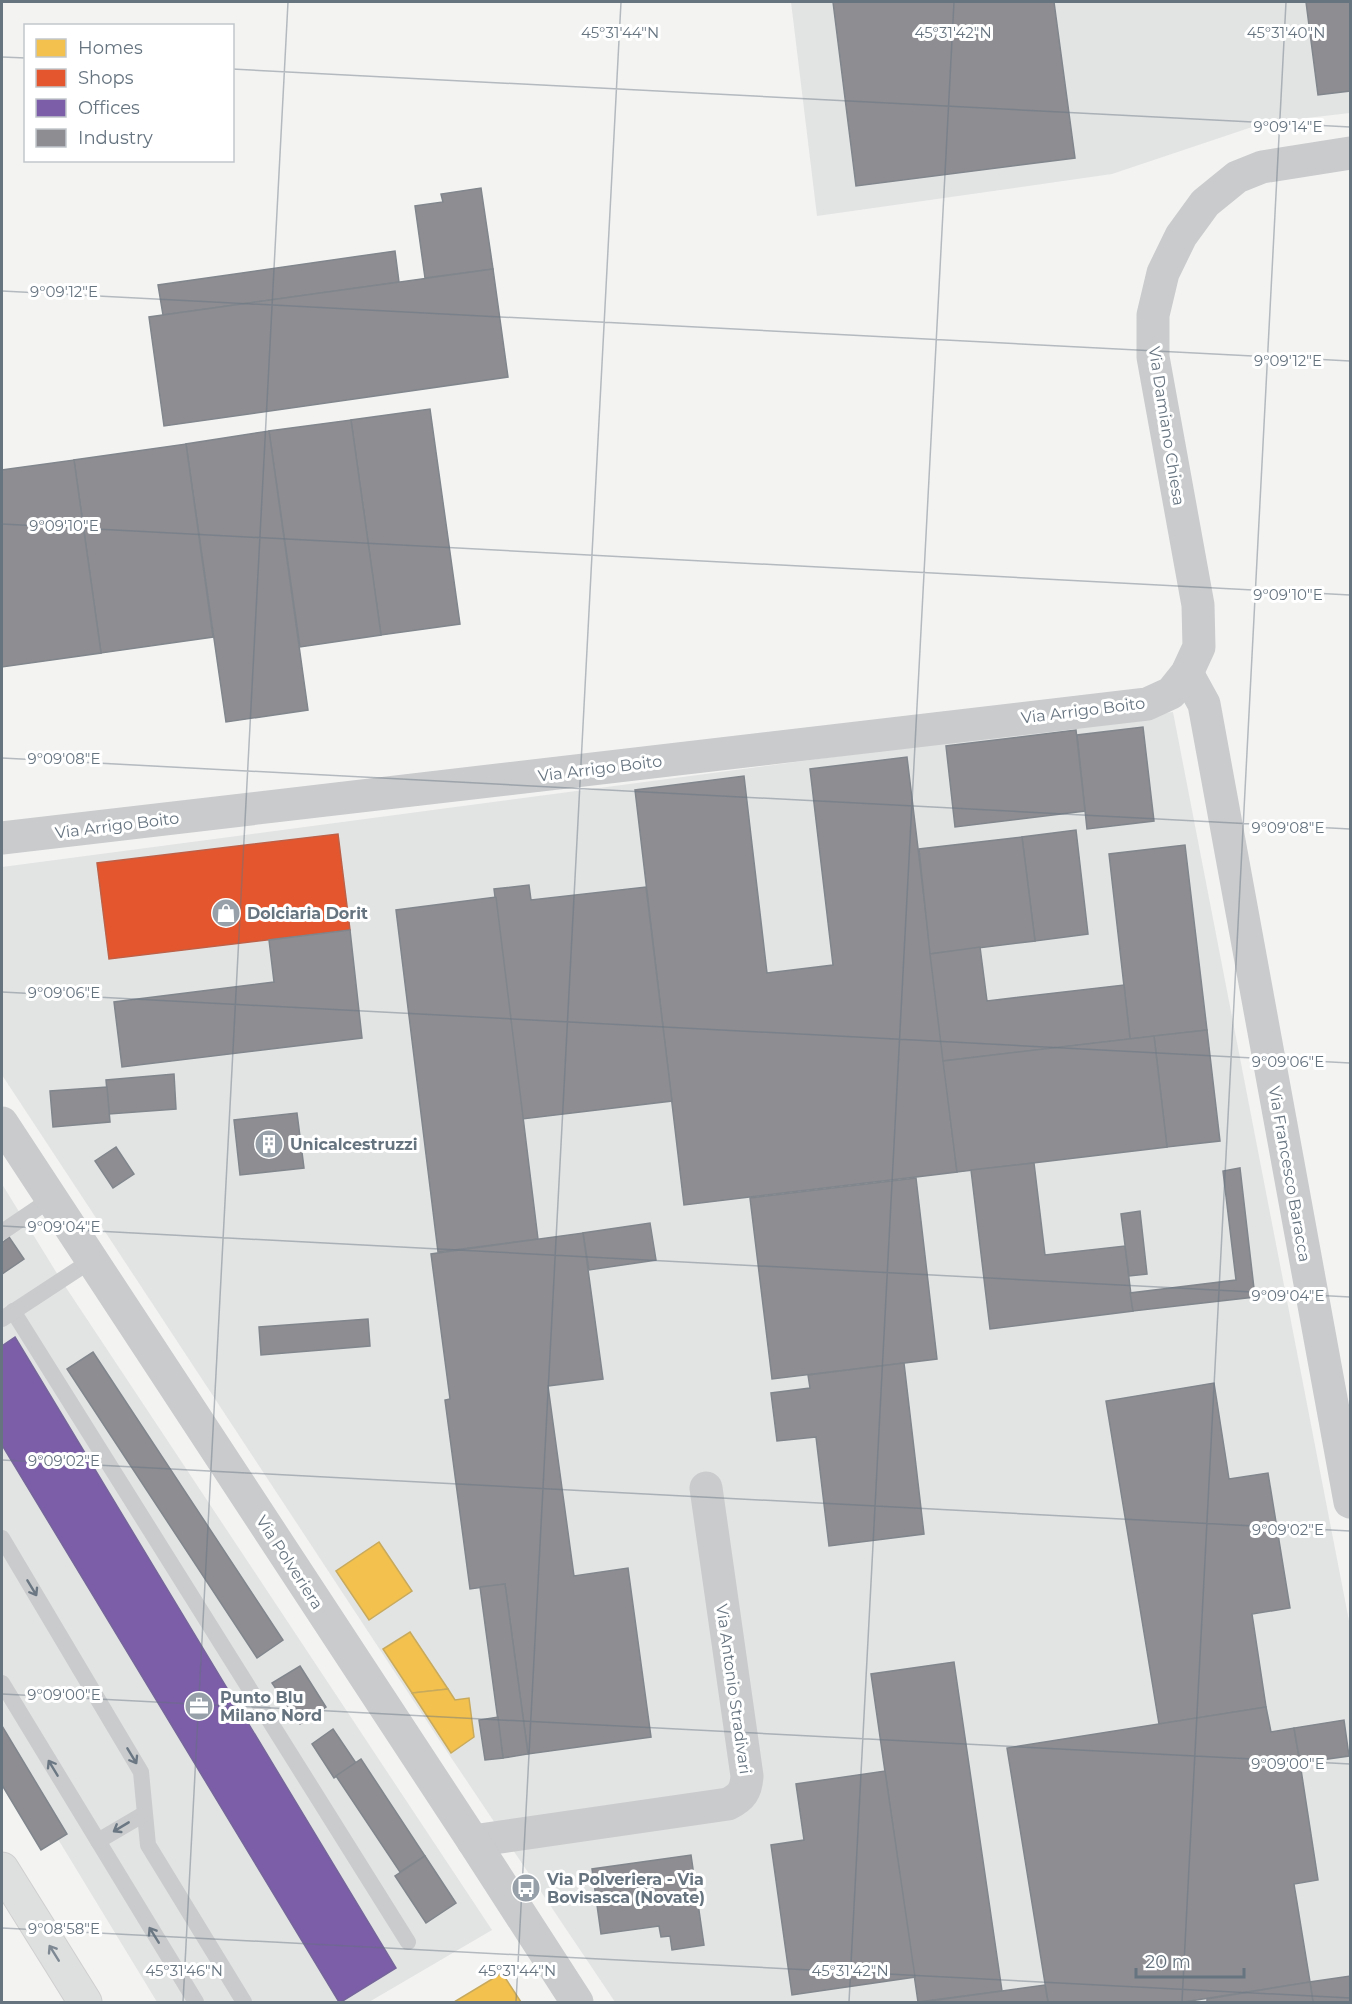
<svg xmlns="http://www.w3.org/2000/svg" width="1352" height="2004" font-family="Montserrat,sans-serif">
	<rect width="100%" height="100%" fill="#f3f3f2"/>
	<g fill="#e2e3e3">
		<polygon points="791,2 1350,2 1350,113 1264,123 1112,174 817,216"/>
		<polygon points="1173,712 1350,1626 1350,2002 615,2002 440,1741 2,1075 2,867"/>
		<polygon points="2,1184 61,1280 492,1930 369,2002 157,2002 2,1747"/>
	</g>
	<g fill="#f2c14e" stroke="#c8aa5d" stroke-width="1.5">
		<polygon points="379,1542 412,1591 369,1620 336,1571"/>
		<polygon points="410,1632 448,1689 412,1693 383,1649"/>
		<polygon points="448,1689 455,1700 469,1698 474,1737 451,1753 412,1693"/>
		<polygon points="502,1973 521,2002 454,2002"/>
	</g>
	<polygon fill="#e4572e" stroke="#be6047" stroke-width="1.5" points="338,834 350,930 109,959 97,863"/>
	<polygon fill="#7b5ea7" stroke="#75659b" stroke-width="1.5" points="15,1337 396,1968 341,2002 339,2002 2,1445 2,1346"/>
	<g fill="#8d8d92" stroke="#81868d" stroke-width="1.5">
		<polygon points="833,2 1054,2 1075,158 856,186"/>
		<polygon points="1306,2 1350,2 1350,91 1318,95"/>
		<polygon points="481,188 493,269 425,278 415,206 443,202 441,194"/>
		<polygon points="395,251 399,282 163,315 158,285"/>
		<polygon points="493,269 508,377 164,426 149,317"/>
		<polygon points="430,409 460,624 381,635 351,420"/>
		<polygon points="351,420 381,635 300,647 269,431"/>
		<polygon points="269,431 308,710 226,722 186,444"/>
		<polygon points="186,444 213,637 101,653 74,460"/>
		<polygon points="74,460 101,653 2,667 2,470"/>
		<polygon points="1143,727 1154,821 1087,829 1077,735"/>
		<polygon points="1076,730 1085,811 955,827 946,746"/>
		<polygon points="907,757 957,1172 684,1205 635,790 744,776 767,973 833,965 810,769"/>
		<polygon points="1076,830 1088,934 1035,941 1022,837"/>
		<polygon points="1022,837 1035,941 930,954 919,849"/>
		<polygon points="1185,845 1207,1030 1130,1039 1109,854"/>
		<polygon points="529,885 531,900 646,887 672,1101 522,1119 494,889"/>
		<polygon points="496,897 538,1239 438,1252 396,910"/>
		<polygon points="350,930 362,1038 122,1067 114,1002 274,982 269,940"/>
		<polygon points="980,947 987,1001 1124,985 1130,1039 943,1061 930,954"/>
		<polygon points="1207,1030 1220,1141 1167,1147 1154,1036"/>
		<polygon points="1154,1036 1167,1147 957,1172 943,1061"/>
		<polygon points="174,1074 176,1109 109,1114 106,1080"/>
		<polygon points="107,1087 110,1122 53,1127 50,1091"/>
		<polygon points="297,1113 304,1168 240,1175 234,1120"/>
		<polygon points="116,1147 134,1174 113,1188 95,1161"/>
		<polygon points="1034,1163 1045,1255 1125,1246 1133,1311 990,1329 971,1170"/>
		<polygon points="1240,1168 1255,1297 1133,1311 1130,1293 1236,1280 1223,1171"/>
		<polygon points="916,1178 937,1359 772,1379 750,1198"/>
		<polygon points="1140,1211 1147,1274 1129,1276 1121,1214"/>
		<polygon points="650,1223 656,1260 589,1270 583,1233"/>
		<polygon points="583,1233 603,1379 548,1386 574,1576 628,1568 651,1737 528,1754 505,1584 470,1589 445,1400 450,1399 431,1254"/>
		<polygon points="9,1237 24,1259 2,1274 2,1243"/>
		<polygon points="368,1319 370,1346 261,1355 259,1327"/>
		<polygon points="93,1352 283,1640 257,1658 67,1369"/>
		<polygon points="904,1363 924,1534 829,1546 816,1437 777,1441 771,1393 810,1388 808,1375"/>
		<polygon points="1214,1383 1229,1479 1268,1473 1290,1608 1252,1614 1266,1707 1159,1724 1106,1401"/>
		<polygon points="505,1584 528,1754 503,1758 480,1587"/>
		<polygon points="954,1662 1002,1991 918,2002 871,1674"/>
		<polygon points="300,1666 326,1707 300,1724 272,1683"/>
		<polygon points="1266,1707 1271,1732 1294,1728 1300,1763 1318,1880 1294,1884 1310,1982 1184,2002 1048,2002 1007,1748"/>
		<polygon points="498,1717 503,1758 485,1760 479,1720"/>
		<polygon points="1344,1720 1349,1756 1300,1763 1294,1728"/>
		<polygon points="2,1726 67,1834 41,1850 2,1785"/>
		<polygon points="333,1729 356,1763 334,1778 312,1744"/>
		<polygon points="361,1759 425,1856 400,1872 336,1776"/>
		<polygon points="885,1771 915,1977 792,1995 771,1845 804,1840 796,1784"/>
		<polygon points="691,1855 704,1945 672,1950 670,1936 661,1937 659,1926 601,1934 592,1869"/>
		<polygon points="425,1856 456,1903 426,1923 395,1876"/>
		<polygon points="1350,1976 1350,2002 1313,2002 1310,1982"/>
		<polygon points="1310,1982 1313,2002 1207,2002 1207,1999"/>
		<polygon points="1045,1985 1048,2002 923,2002 1002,1991"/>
	</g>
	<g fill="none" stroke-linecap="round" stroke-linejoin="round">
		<g stroke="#cfcfd0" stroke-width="35">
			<polyline id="motorway" points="2,1869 85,2002"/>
		</g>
		<g stroke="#c9cbcc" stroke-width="16">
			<polyline points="2,1232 51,1199"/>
			<polyline points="13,1311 408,1942"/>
			<polyline points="2,1319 92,1260"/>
			<polyline points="2,1538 141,1772 148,1845 244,2002"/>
			<polyline points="2,1683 196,2002"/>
			<polyline points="98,1841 144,1814"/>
		</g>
		<g stroke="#c9cbcc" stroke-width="33">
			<polyline points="1187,673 1204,704 1350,1502"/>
			<polyline points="2,838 1147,704 1171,693 1187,673 1199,647 1198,605 1153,357 1153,315 1163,273 1181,236 1205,203 1237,177 1262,167 1350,153"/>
			<path d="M473 1841 728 1804C742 1797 746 1791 747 1776L706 1488"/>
		</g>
		<polyline stroke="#c9cbcc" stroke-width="33" points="2,1123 473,1841 577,2002"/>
		<use href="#motorway" stroke="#dedfdf" stroke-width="33"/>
	</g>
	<defs><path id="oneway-shaft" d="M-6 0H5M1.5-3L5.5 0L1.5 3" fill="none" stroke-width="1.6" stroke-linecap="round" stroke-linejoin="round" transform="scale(1.5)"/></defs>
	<g stroke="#6b7884">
		<use href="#oneway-shaft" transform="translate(32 1588) rotate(59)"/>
		<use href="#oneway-shaft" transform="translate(132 1756) rotate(59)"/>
		<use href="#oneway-shaft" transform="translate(53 1768) rotate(-121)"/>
		<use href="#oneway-shaft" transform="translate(121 1827) rotate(149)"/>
		<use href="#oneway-shaft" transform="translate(154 1935) rotate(-122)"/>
	</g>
	<use stroke="#7e8993" href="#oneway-shaft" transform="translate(54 1953) rotate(-122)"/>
	<path fill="none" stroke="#667480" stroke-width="1.5" stroke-opacity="0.45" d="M2 57 26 58M232 69 1350 127M2 291 1350 361M2 524 1350 595M2 758 1350 829M2 992 1350 1063M2 1226 1350 1297M2 1460 1350 1531M2 1694 1350 1764M2 1928 1350 1998M183 2002 288 2M516 2002 621 2M849 2002 954 2M1182 2002 1286 2"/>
	<defs>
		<g id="shop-disc" transform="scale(1.5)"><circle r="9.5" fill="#97a0a8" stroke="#fff"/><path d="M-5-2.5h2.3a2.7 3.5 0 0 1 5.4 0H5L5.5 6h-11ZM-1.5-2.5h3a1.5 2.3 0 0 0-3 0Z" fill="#fff"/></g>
		<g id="building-disc" transform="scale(1.5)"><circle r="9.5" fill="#97a0a8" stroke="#fff"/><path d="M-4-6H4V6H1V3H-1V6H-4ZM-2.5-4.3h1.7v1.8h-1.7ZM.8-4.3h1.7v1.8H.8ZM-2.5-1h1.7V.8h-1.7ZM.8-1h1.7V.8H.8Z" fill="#fff"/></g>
		<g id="office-disc" transform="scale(1.5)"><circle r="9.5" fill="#97a0a8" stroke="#fff"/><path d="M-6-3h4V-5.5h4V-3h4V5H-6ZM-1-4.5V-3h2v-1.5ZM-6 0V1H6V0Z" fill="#fff"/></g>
		<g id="bus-disc" transform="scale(1.5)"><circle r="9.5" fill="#97a0a8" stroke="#fff"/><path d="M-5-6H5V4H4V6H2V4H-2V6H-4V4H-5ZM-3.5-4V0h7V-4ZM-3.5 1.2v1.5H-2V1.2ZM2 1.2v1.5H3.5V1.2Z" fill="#fff"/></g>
	</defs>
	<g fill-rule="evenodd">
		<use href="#shop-disc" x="226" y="913"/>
		<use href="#building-disc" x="269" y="1144"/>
		<use href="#office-disc" x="199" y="1706"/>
		<use href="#bus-disc" x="526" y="1888"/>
	</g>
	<g text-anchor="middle" stroke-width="6" stroke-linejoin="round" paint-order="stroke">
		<g font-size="16" fill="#667480" stroke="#fff">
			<text transform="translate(1167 426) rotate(81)" y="6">Via Damiano Chiesa</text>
			<text transform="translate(1083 710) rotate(-7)" y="6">Via Arrigo Boito</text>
			<text transform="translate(600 768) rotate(-7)" y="6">Via Arrigo Boito</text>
			<text transform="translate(117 825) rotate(-7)" y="6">Via Arrigo Boito</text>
			<text transform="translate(1290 1174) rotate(80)" y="6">Via Francesco Baracca</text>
			<text transform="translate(290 1562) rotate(57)" y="6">Via Polveriera</text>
			<text transform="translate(734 1689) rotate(82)" y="6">Via Antonio Stradivari</text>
		</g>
		<g font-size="16" font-weight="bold" fill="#667480" stroke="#fff" text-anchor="start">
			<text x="247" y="919">Dolciaria Dorit</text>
			<text x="290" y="1150">Unicalcestruzzi</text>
			<text x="220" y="1703">Punto Blu<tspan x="220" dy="18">Milano Nord</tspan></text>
			<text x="547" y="1885">Via Polveriera - Via<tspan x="547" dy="18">Bovisasca (Novate)</tspan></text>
		</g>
	</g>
	<g font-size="15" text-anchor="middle" fill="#667480" stroke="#fff" stroke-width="6" stroke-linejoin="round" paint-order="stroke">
		<text x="620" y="38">45°31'44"N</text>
		<text x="953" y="38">45°31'42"N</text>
		<text x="1286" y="38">45°31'40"N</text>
		<text x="1288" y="132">9°09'14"E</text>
		<text x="64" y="297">9°09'12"E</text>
		<text x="1288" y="366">9°09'12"E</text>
		<text x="64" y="531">9°09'10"E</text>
		<text x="1288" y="600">9°09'10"E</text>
		<text x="64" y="764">9°09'08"E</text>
		<text x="1288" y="833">9°09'08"E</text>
		<text x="64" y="998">9°09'06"E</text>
		<text x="1288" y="1067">9°09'06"E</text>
		<text x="64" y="1232">9°09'04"E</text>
		<text x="1288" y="1301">9°09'04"E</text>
		<text x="64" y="1466">9°09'02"E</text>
		<text x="1288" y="1535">9°09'02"E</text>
		<text x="64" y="1700">9°09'00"E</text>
		<text x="1288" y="1769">9°09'00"E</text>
		<text x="64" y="1934">9°08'58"E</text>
		<text x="184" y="1976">45°31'46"N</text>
		<text x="517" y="1976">45°31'44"N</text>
		<text x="850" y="1976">45°31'42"N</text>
	</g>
	<rect width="1352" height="2004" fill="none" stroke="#667480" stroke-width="6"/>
	<rect x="24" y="24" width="210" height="138" fill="#ffffff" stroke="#c2c7cc" stroke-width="1.5"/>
	<rect x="36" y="39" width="30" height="18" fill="#f2c14e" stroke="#c2c7cc" stroke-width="1.5"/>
	<text x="78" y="54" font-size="18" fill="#667480">Homes</text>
	<rect x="36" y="69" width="30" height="18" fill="#e4572e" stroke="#c2c7cc" stroke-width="1.5"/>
	<text x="78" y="84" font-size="18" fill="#667480">Shops</text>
	<rect x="36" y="99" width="30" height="18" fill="#7b5ea7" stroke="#c2c7cc" stroke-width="1.5"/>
	<text x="78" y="114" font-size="18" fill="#667480">Offices</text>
	<rect x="36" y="129" width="30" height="18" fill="#8d8d92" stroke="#c2c7cc" stroke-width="1.5"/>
	<text x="78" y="144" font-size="18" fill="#667480">Industry</text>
	<path d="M1136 1968v9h108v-9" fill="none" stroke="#667480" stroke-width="3"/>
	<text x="1145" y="1968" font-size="18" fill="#667480" stroke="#ffffff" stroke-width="4.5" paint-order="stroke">20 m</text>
</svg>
